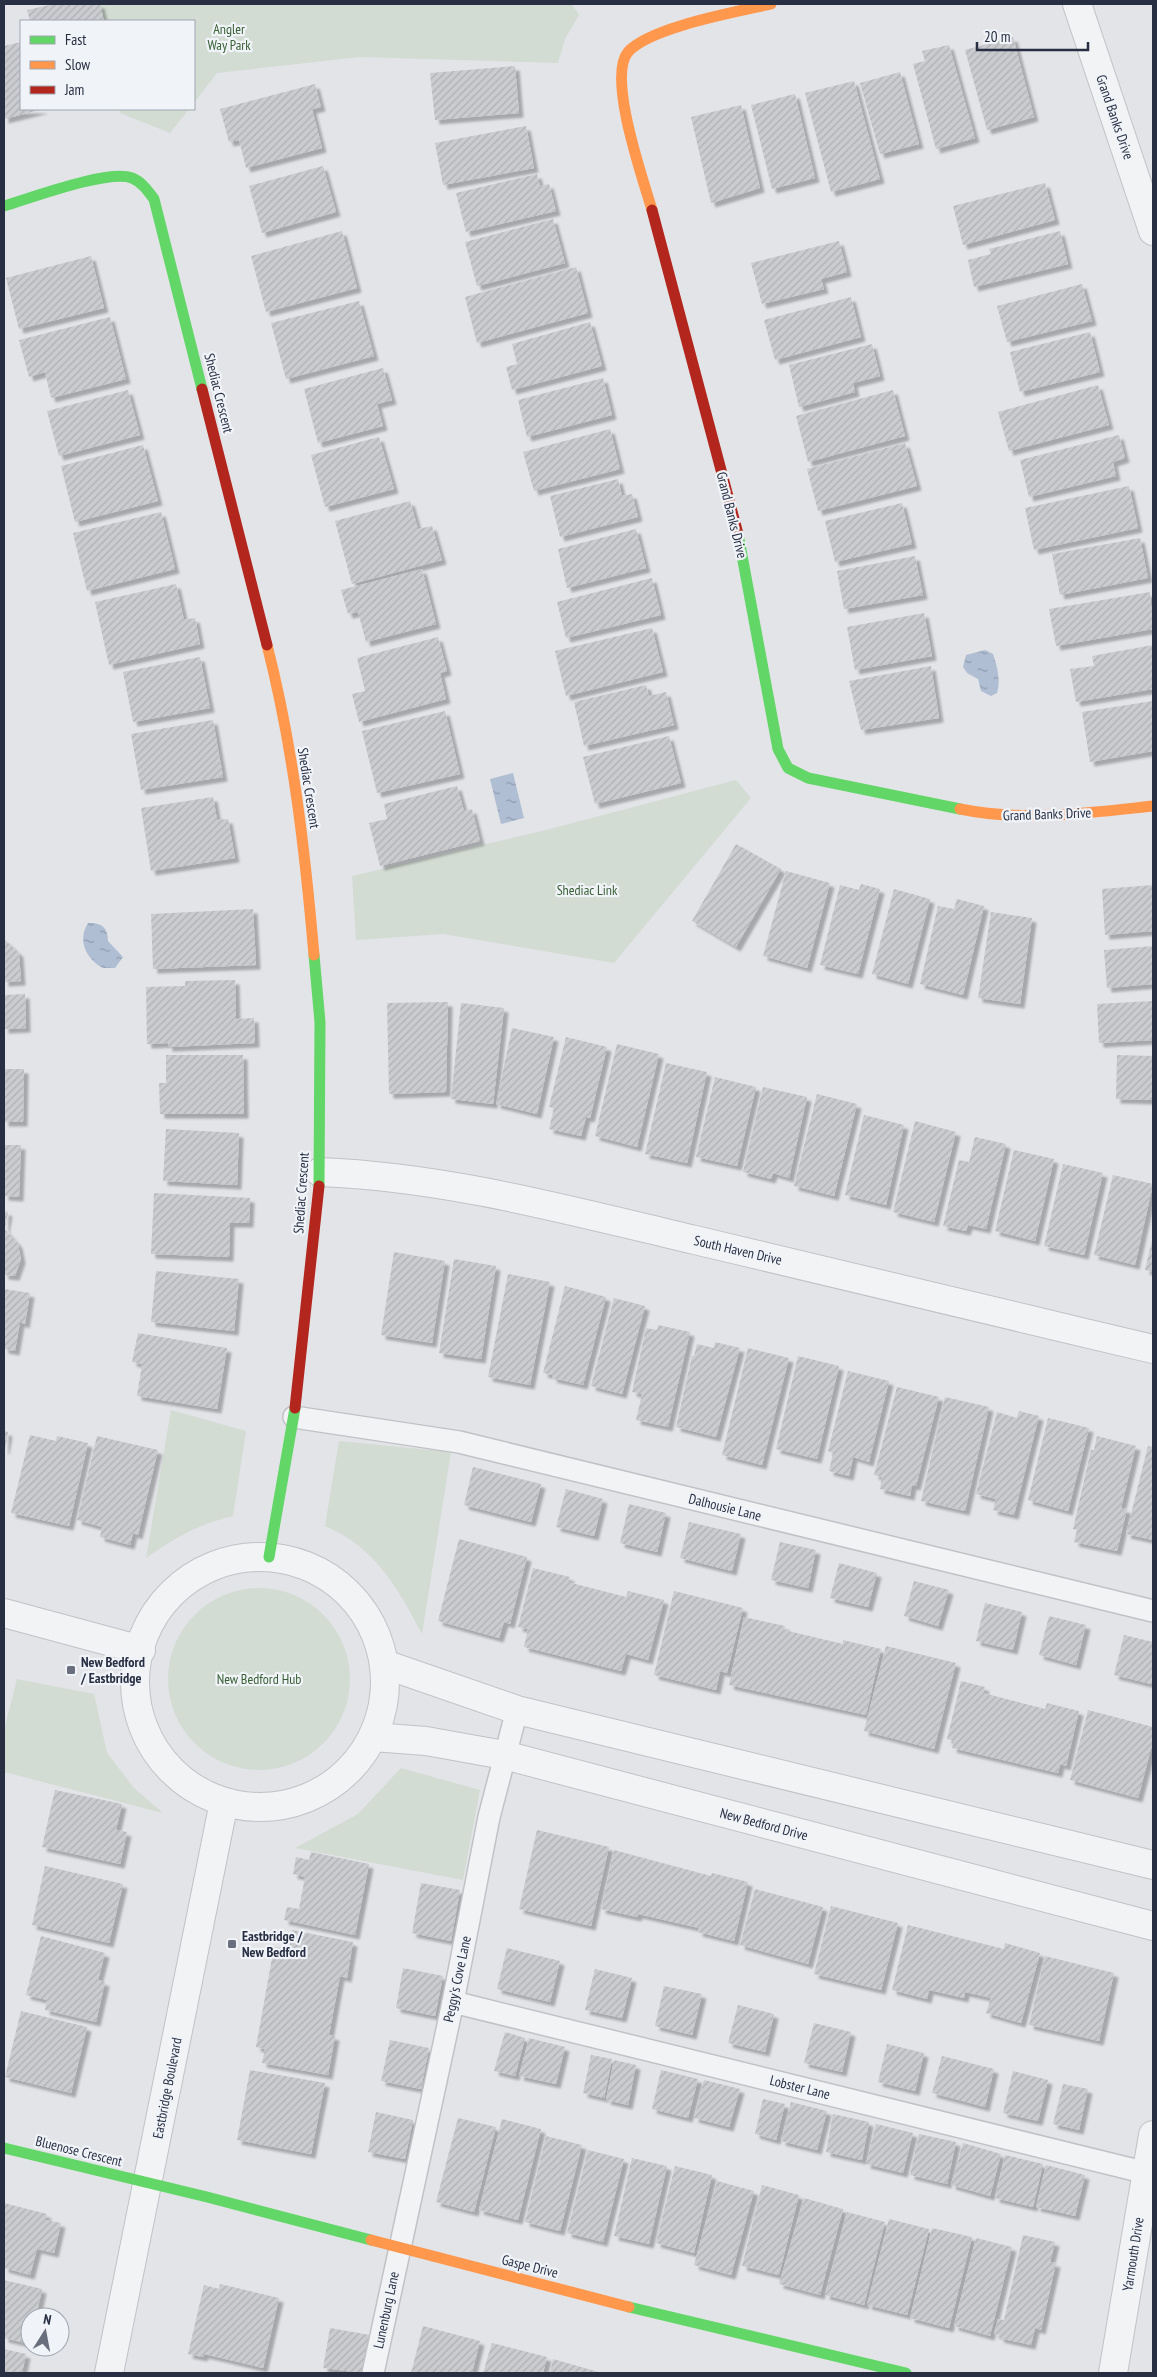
<svg xmlns="http://www.w3.org/2000/svg" width="1157" height="2377" font-family="'PT Sans Narrow',sans-serif">
	<defs>
		<pattern id="water-ripples" width="26" height="14" patternUnits="userSpaceOnUse" patternTransform="scale(1.25)"><rect width="26" height="14" fill="#b0bed4"/><path d="M2 4q2-2 4 0t4 0M15 11q2-2 4 0t4 0" fill="none" stroke="#8f9bae"/></pattern>
		<pattern id="building-hatch" width="6" height="6" patternUnits="userSpaceOnUse" patternTransform="scale(1.25)"><rect width="6" height="6" fill="#cbccd0"/><path d="M-1 1l2-2M0 6l6-6M5 7l2-2" fill="none" stroke="#aeb0b4"/></pattern>
		<filter id="shadow"><feDropShadow dx="4.5" dy="4.5" stdDeviation="1" flood-color="#0004"/></filter>
	</defs>
	<rect width="100%" height="100%" fill="#e3e4e8"/>
	<g fill="#d2dcd3">
		<polygon points="93,4 572,4 579,15 565,39 558,63 360,57 217,73 194,103 194,21 98,21"/>
		<polygon points="119,109 189,109 170,133 120,113"/>
		<polygon points="736,780 751,798 614,963 443,934 356,940 352,876 550,829"/>
		<path d="M171 1410 246 1431 233 1516C196 1525 177 1537 146 1558Z"/>
		<path d="M339 1441 451 1452 422 1634C398 1588 375 1547 325 1526Z"/>
		<circle cx="259" cy="1679" r="91"/>
		<polygon points="17,1679 94,1694 107,1753 134,1788 163,1813 4,1772 4,1730"/>
		<polygon points="401,1768 480,1790 463,1880 295,1848 358,1814"/>
	</g>
	<g fill="url(#water-ripples)">
		<path d="M985 650 993 654C997 665 1001 682 997 693L991 696 981 691 978 679 967 673 963 667 966 655Z"/>
		<polygon points="513,773 524,818 501,824 490,779"/>
		<path d="M88 923C102 922 108 928 108 941L123 957 115 968H103C86 959 77 940 88 923Z"/>
	</g>
	<g fill="url(#building-hatch)" filter="url(#shadow)">
		<polygon points="54,4 100,4 104,21 30,21 27,10"/>
		<polygon points="1013,37 1034,117 987,130 965,50"/>
		<polygon points="21,42 21,109 44,109 4,119 4,46"/>
		<polygon points="949,45 975,138 936,149 913,64 925,61 922,51"/>
		<polygon points="515,66 519,113 435,120 430,73"/>
		<polygon points="900,72 919,144 880,154 860,83"/>
		<polygon points="854,81 880,179 831,192 805,93"/>
		<polygon points="315,84 321,107 312,109 322,148 246,168 239,140 229,142 220,109"/>
		<polygon points="795,94 815,178 772,189 751,105"/>
		<polygon points="741,105 760,188 711,203 691,117"/>
		<polygon points="526,126 534,168 443,185 435,143"/>
		<polygon points="323,166 336,212 262,233 249,186"/>
		<polygon points="537,174 540,186 549,184 556,211 466,232 456,193"/>
		<polygon points="1045,183 1055,220 963,245 953,206"/>
		<polygon points="553,219 565,263 477,286 465,242"/>
		<polygon points="342,231 357,288 266,312 251,256"/>
		<polygon points="1060,231 1068,264 974,287 968,260 991,254 989,249"/>
		<polygon points="839,241 847,272 821,279 824,289 762,304 751,263"/>
		<polygon points="91,256 104,308 19,329 6,278"/>
		<polygon points="576,267 588,313 477,343 465,297"/>
		<polygon points="1082,284 1092,321 1007,342 997,306"/>
		<polygon points="851,297 861,337 775,360 764,320"/>
		<polygon points="359,301 374,356 286,379 271,323"/>
		<polygon points="110,317 126,379 51,398 45,372 29,377 19,340"/>
		<polygon points="590,322 602,366 512,390 506,367 517,364 512,344"/>
		<polygon points="1090,332 1100,372 1020,392 1010,352"/>
		<polygon points="872,344 880,376 853,383 855,392 799,407 789,365"/>
		<polygon points="383,368 392,400 377,404 383,426 318,443 304,389"/>
		<polygon points="603,378 612,415 527,437 518,400"/>
		<polygon points="1098,385 1109,425 1009,451 998,412"/>
		<polygon points="128,390 140,435 59,456 47,411"/>
		<polygon points="893,390 905,436 808,462 796,416"/>
		<polygon points="610,429 620,469 534,491 523,452"/>
		<polygon points="1119,435 1125,458 1113,462 1116,476 1029,497 1020,460"/>
		<polygon points="379,437 394,489 325,507 311,455"/>
		<polygon points="905,443 917,486 818,511 807,469"/>
		<polygon points="143,445 158,501 75,522 61,466"/>
		<polygon points="618,479 622,496 632,494 638,517 560,537 550,496"/>
		<polygon points="1129,486 1138,528 1034,550 1025,508"/>
		<polygon points="410,501 418,529 432,526 442,560 352,584 335,521"/>
		<polygon points="902,503 912,544 835,562 825,521"/>
		<polygon points="161,512 175,569 87,591 73,533"/>
		<polygon points="636,529 646,568 567,588 558,549"/>
		<polygon points="1140,538 1148,578 1060,595 1052,554"/>
		<polygon points="915,556 923,595 844,609 837,571"/>
		<polygon points="422,569 436,624 366,642 358,612 348,614 341,590"/>
		<polygon points="652,578 661,615 566,638 557,602"/>
		<polygon points="176,584 184,620 195,618 200,644 109,665 95,602"/>
		<polygon points="1150,592 1153,629 1056,646 1049,609"/>
		<polygon points="924,613 932,656 855,670 847,627"/>
		<polygon points="652,628 663,672 566,696 555,651"/>
		<polygon points="438,637 447,671 440,673 446,699 359,722 352,694 365,691 357,658"/>
		<polygon points="1153,645 1153,689 1076,702 1070,669 1094,666 1092,656"/>
		<polygon points="200,657 210,708 133,722 123,672"/>
		<polygon points="931,666 939,718 861,730 849,681"/>
		<polygon points="646,685 649,696 666,692 674,725 584,746 574,702"/>
		<polygon points="1153,701 1153,751 1090,762 1082,712"/>
		<polygon points="445,711 460,774 377,793 362,731"/>
		<polygon points="213,720 223,777 141,790 131,734"/>
		<polygon points="669,736 681,783 595,804 583,757"/>
		<polygon points="457,786 464,811 472,809 480,841 380,866 369,823 387,819 384,804"/>
		<polygon points="213,797 217,820 228,819 235,858 151,871 141,808"/>
		<polygon points="736,844 781,869 736,947 692,921"/>
		<polygon points="786,871 830,883 807,968 763,956"/>
		<polygon points="861,884 880,889 858,974 820,965 840,885 859,890"/>
		<polygon points="1153,885 1153,931 1105,935 1102,889"/>
		<polygon points="894,889 930,899 908,984 872,974"/>
		<polygon points="957,899 984,906 963,995 920,984 938,906 954,909"/>
		<polygon points="253,909 256,965 153,969 151,914"/>
		<polygon points="991,912 1032,918 1020,1004 978,998"/>
		<polygon points="4,939 19,953 21,981 4,982"/>
		<polygon points="1153,946 1153,984 1107,988 1104,950"/>
		<polygon points="235,980 236,1019 254,1018 255,1043 168,1047 168,1043 147,1044 146,987 185,986 185,981"/>
		<polygon points="25,994 26,1028 4,1029 4,995"/>
		<polygon points="1153,1001 1153,1040 1099,1043 1097,1004"/>
		<polygon points="448,1002 446,1092 389,1094 387,1003"/>
		<polygon points="461,1003 504,1008 493,1104 451,1099"/>
		<polygon points="512,1028 554,1037 537,1114 496,1104"/>
		<polygon points="566,1037 607,1047 590,1118 586,1117 581,1136 549,1129 554,1108 549,1107"/>
		<polygon points="617,1044 659,1054 637,1147 595,1136"/>
		<polygon points="166,1055 243,1055 244,1114 160,1114 159,1083 166,1083"/>
		<polygon points="1117,1055 1153,1056 1153,1100 1116,1099"/>
		<polygon points="666,1063 707,1072 687,1163 645,1154"/>
		<polygon points="4,1069 24,1069 23,1122 4,1122"/>
		<polygon points="715,1077 756,1087 737,1166 696,1157"/>
		<polygon points="763,1087 807,1097 789,1178 773,1173 771,1179 743,1172"/>
		<polygon points="817,1094 857,1104 834,1196 794,1186"/>
		<polygon points="864,1115 904,1125 886,1205 845,1195"/>
		<polygon points="915,1121 956,1132 934,1222 893,1212"/>
		<polygon points="166,1129 239,1133 237,1185 163,1181"/>
		<polygon points="975,1137 1006,1144 986,1229 968,1225 966,1231 943,1226 959,1160 969,1162"/>
		<polygon points="4,1145 21,1145 19,1197 4,1196"/>
		<polygon points="1014,1150 1054,1159 1035,1241 995,1231"/>
		<polygon points="1063,1164 1103,1173 1084,1255 1044,1246"/>
		<polygon points="1113,1175 1153,1184 1135,1265 1094,1255"/>
		<polygon points="154,1193 250,1198 249,1223 230,1223 229,1257 151,1254"/>
		<polygon points="4,1211 8,1212 5,1229 18,1244 21,1259 15,1276 4,1275"/>
		<polygon points="1153,1236 1153,1272 1145,1270"/>
		<polygon points="394,1252 445,1261 432,1343 381,1335"/>
		<polygon points="454,1259 496,1266 481,1359 439,1353"/>
		<polygon points="156,1271 239,1279 234,1331 151,1322"/>
		<polygon points="508,1274 550,1282 530,1385 488,1377"/>
		<polygon points="565,1286 606,1297 583,1385 552,1378 553,1375 543,1373"/>
		<polygon points="4,1289 30,1293 25,1324 20,1322 15,1351 4,1349"/>
		<polygon points="614,1298 645,1306 622,1394 591,1386"/>
		<polygon points="658,1325 690,1332 668,1427 636,1420 642,1394 632,1392 646,1328 657,1330"/>
		<polygon points="138,1333 227,1348 217,1409 137,1396 142,1364 132,1362"/>
		<polygon points="715,1342 740,1348 716,1437 676,1427 692,1356 694,1356 697,1344 714,1348"/>
		<polygon points="748,1348 789,1358 762,1465 722,1455"/>
		<polygon points="798,1356 839,1366 817,1459 776,1449"/>
		<polygon points="848,1371 889,1381 869,1462 853,1457 849,1476 829,1471 833,1453 828,1451"/>
		<polygon points="897,1387 939,1397 916,1486 912,1485 910,1496 880,1489 882,1477 874,1475"/>
		<polygon points="945,1397 989,1407 965,1511 921,1501"/>
		<polygon points="1019,1411 1039,1416 1014,1515 993,1510 996,1499 976,1494 997,1412 1017,1418"/>
		<polygon points="1048,1418 1089,1428 1068,1511 1028,1500"/>
		<polygon points="4,1431 8,1432 5,1450 4,1450"/>
		<polygon points="30,1435 56,1441 57,1436 88,1443 69,1526 11,1513"/>
		<polygon points="97,1436 158,1450 138,1535 133,1533 130,1545 100,1537 102,1527 77,1520"/>
		<polygon points="1097,1436 1136,1446 1121,1508 1127,1509 1117,1551 1074,1542 1077,1530 1073,1529 1091,1450 1094,1450"/>
		<polygon points="1148,1446 1153,1447 1153,1540 1126,1534"/>
		<polygon points="473,1467 541,1484 531,1522 464,1505"/>
		<polygon points="566,1489 603,1499 594,1536 556,1527"/>
		<polygon points="629,1504 666,1513 657,1552 620,1543"/>
		<polygon points="689,1522 741,1534 732,1571 680,1558"/>
		<polygon points="459,1539 527,1557 510,1624 504,1622 499,1638 438,1621"/>
		<polygon points="780,1542 816,1550 808,1588 771,1580"/>
		<polygon points="839,1563 877,1573 868,1607 830,1598"/>
		<polygon points="533,1568 570,1577 568,1582 626,1597 628,1591 664,1600 648,1660 626,1654 621,1671 524,1647 528,1629 518,1627"/>
		<polygon points="914,1581 949,1590 938,1626 904,1616"/>
		<polygon points="674,1591 743,1608 727,1673 720,1671 716,1690 654,1675"/>
		<polygon points="985,1603 1022,1612 1013,1650 976,1641"/>
		<polygon points="1049,1616 1086,1625 1076,1665 1039,1655"/>
		<polygon points="744,1617 785,1626 784,1630 843,1644 843,1640 881,1649 866,1715 729,1685"/>
		<polygon points="1124,1635 1153,1642 1153,1676 1151,1684 1114,1675"/>
		<polygon points="886,1646 956,1663 934,1749 864,1731"/>
		<polygon points="961,1681 985,1687 983,1693 1045,1709 1047,1703 1079,1711 1066,1766 1060,1764 1058,1773 952,1748 954,1741 947,1739"/>
		<polygon points="1088,1710 1153,1727 1153,1741 1138,1798 1070,1780"/>
		<polygon points="55,1790 122,1804 116,1830 127,1832 120,1864 42,1847"/>
		<polygon points="537,1830 609,1847 591,1926 519,1909"/>
		<polygon points="614,1850 711,1876 712,1873 748,1882 734,1941 698,1932 699,1928 638,1914 637,1917 601,1909"/>
		<polygon points="311,1852 369,1864 355,1935 284,1920 287,1907 299,1909 305,1877 293,1874 296,1857 309,1860"/>
		<polygon points="45,1866 123,1884 109,1943 32,1925"/>
		<polygon points="421,1883 460,1890 451,1941 412,1933"/>
		<polygon points="755,1889 823,1907 808,1964 740,1945"/>
		<polygon points="831,1906 898,1923 881,1990 814,1974"/>
		<polygon points="908,1925 1004,1949 1005,1943 1040,1953 1021,2023 986,2013 991,1998 965,1992 964,1998 929,1990 927,1999 892,1990"/>
		<polygon points="292,1930 353,1942 347,1978 340,1976 329,2035 335,2036 328,2075 262,2063 265,2049 256,2047 274,1947 289,1949"/>
		<polygon points="41,1936 105,1953 98,1980 105,1982 96,2022 45,2010 47,2000 26,1995"/>
		<polygon points="507,1948 560,1961 550,2002 497,1989"/>
		<polygon points="1045,1956 1114,1973 1099,2041 1029,2025"/>
		<polygon points="403,1968 443,1976 435,2016 396,2008"/>
		<polygon points="595,1969 632,1978 622,2018 585,2010"/>
		<polygon points="664,1986 702,1994 692,2035 655,2026"/>
		<polygon points="738,2005 774,2014 765,2052 728,2043"/>
		<polygon points="21,2011 87,2027 71,2093 5,2077"/>
		<polygon points="814,2023 851,2032 842,2072 804,2063"/>
		<polygon points="505,2032 525,2038 515,2076 494,2071"/>
		<polygon points="529,2038 565,2047 556,2084 519,2076"/>
		<polygon points="390,2040 429,2048 421,2089 381,2081"/>
		<polygon points="887,2044 924,2053 915,2091 878,2082"/>
		<polygon points="591,2055 612,2059 604,2098 583,2093"/>
		<polygon points="942,2056 994,2069 985,2107 932,2093"/>
		<polygon points="614,2060 636,2065 628,2105 606,2100"/>
		<polygon points="250,2070 325,2083 311,2154 237,2140"/>
		<polygon points="661,2070 698,2079 688,2118 652,2109"/>
		<polygon points="1013,2071 1048,2080 1038,2121 1003,2113"/>
		<polygon points="704,2080 740,2089 729,2127 694,2118"/>
		<polygon points="1063,2084 1088,2089 1079,2130 1053,2124"/>
		<polygon points="763,2099 785,2104 776,2140 755,2134"/>
		<polygon points="791,2102 827,2111 817,2150 781,2141"/>
		<polygon points="376,2112 413,2120 405,2159 368,2152"/>
		<polygon points="833,2114 869,2122 862,2160 826,2152"/>
		<polygon points="458,2118 496,2127 474,2212 436,2202"/>
		<polygon points="502,2119 541,2129 518,2220 479,2210"/>
		<polygon points="876,2124 913,2133 903,2173 866,2164"/>
		<polygon points="919,2134 956,2142 947,2184 910,2175"/>
		<polygon points="546,2136 582,2145 560,2231 525,2222"/>
		<polygon points="963,2143 1001,2154 990,2196 951,2185"/>
		<polygon points="588,2150 624,2159 603,2242 567,2233"/>
		<polygon points="1005,2155 1043,2164 1033,2207 995,2198"/>
		<polygon points="632,2158 667,2166 649,2244 614,2236"/>
		<polygon points="1046,2165 1085,2175 1075,2216 1036,2207"/>
		<polygon points="675,2166 712,2175 694,2253 656,2243"/>
		<polygon points="717,2181 754,2191 731,2275 694,2265"/>
		<polygon points="762,2185 799,2195 779,2275 742,2266"/>
		<polygon points="804,2198 843,2209 820,2295 779,2284"/>
		<polygon points="4,2203 47,2214 45,2220 61,2223 54,2253 37,2249 30,2275 4,2268"/>
		<polygon points="847,2212 885,2222 864,2305 825,2295"/>
		<polygon points="889,2219 929,2229 907,2315 867,2305"/>
		<polygon points="932,2228 972,2237 949,2328 910,2318"/>
		<polygon points="1023,2235 1055,2242 1050,2262 1056,2263 1041,2330 1035,2328 1031,2345 999,2338 1000,2335 994,2334 998,2319 1004,2320"/>
		<polygon points="976,2238 1012,2247 990,2336 954,2326"/>
		<polygon points="4,2280 42,2289 36,2317 30,2317 30,2344 4,2338"/>
		<polygon points="220,2284 279,2298 263,2368 204,2354 203,2357 188,2354 204,2285 219,2289"/>
		<polygon points="423,2326 480,2341 472,2373 411,2373"/>
		<polygon points="330,2328 370,2335 362,2373 323,2368"/>
		<polygon points="492,2343 547,2357 543,2373 483,2373"/>
		<polygon points="4,2349 26,2354 22,2373 4,2373"/>
		<polygon points="553,2359 602,2373 550,2373"/>
	</g>
	<g fill="none" stroke-linecap="round" stroke-linejoin="round">
		<g stroke="#c1c2c6" stroke-width="24">
			<g id="lane">
				<polyline points="294,1417 459,1442 1153,1611"/>
				<polyline points="453,2002 1147,2173"/>
				<polyline points="373,2373 453,2002 489,1817 517,1710"/>
			</g>
		</g>
		<g stroke="#c1c2c6" stroke-width="30">
			<g id="street">
				<polyline points="1077,4 1153,231"/>
				<path d="M320 1172C448 1177 571 1211 695 1240 847 1276 1000 1313 1153 1349"/>
				<circle cx="260" cy="1682" r="125"/>
				<polyline points="4,1613 141,1650"/>
				<polyline points="384,1664 517,1710 1153,1865"/>
				<polyline points="373,1737 426,1741 504,1755 1153,1926"/>
				<polyline points="109,2373 224,1802"/>
				<polyline points="1113,2373 1153,2135"/>
			</g>
		</g>
		<use href="#lane" stroke="#f2f3f5" stroke-width="21"/>
		<use href="#street" stroke="#f2f3f5" stroke-width="28"/>
		<g stroke="#63d668" stroke-width="11">
			<path d="M4 206C31 198 108 169 132 178 142 182 148 191 154 199L202 389"/>
			<polyline points="738,534 778,749 788,768 808,778 960,809"/>
			<polyline points="314,955 320,1022 319,1186"/>
			<polyline points="269,1557 295,1408"/>
			<polyline points="4,2148 207,2197 371,2240"/>
			<polyline points="629,2307 906,2373"/>
		</g>
		<g stroke="#ff974d" stroke-width="11">
			<path d="M652 210C643 179 607 77 628 52 650 27 737 12 771 4"/>
			<path d="M267 645C293 746 305 851 314 955"/>
			<path d="M960 809C1024 822 1088 813 1153 806"/>
			<polyline points="371,2240 629,2307"/>
		</g>
		<g stroke="#b3261e" stroke-width="11">
			<polyline points="652,210 738,534"/>
			<polyline points="202,389 267,645"/>
			<polyline points="295,1408 319,1186"/>
		</g>
	</g>
	<g fill="#696e7d" stroke="#f0f3f7" stroke-width="2">
		<rect x="66" y="1665" width="10" height="10" rx="2.5"/>
		<rect x="227" y="1939" width="10" height="10" rx="2.5"/>
	</g>
	<g text-anchor="middle" stroke-width="4.5" stroke-linejoin="round" paint-order="stroke">
		<g font-size="14" fill="#385f34" stroke="#f0f3f7">
			<text x="229" y="34">Angler<tspan x="229" dy="16">Way Park</tspan></text>
			<text x="587" y="895">Shediac Link</text>
			<text x="259" y="1684">New Bedford Hub</text>
		</g>
		<g font-size="14" fill="#282f43" stroke="#f0f3f7">
			<text transform="translate(1115 117) rotate(71)" y="5">Grand Banks Drive</text>
			<text transform="translate(219 393) rotate(76)" y="5">Shediac Crescent</text>
			<text transform="translate(732 515) rotate(76)" y="5">Grand Banks Drive</text>
			<text transform="translate(309 788) rotate(81)" y="5">Shediac Crescent</text>
			<text transform="translate(1047 814) rotate(-2)" y="5">Grand Banks Drive</text>
			<text transform="translate(301 1193) rotate(-86)" y="5">Shediac Crescent</text>
			<text transform="translate(738 1250) rotate(13)" y="5">South Haven Drive</text>
			<text transform="translate(725 1507) rotate(14)" y="5">Dalhousie Lane</text>
			<text transform="translate(764 1824) rotate(15)" y="5">New Bedford Drive</text>
			<text transform="translate(457 1979) rotate(-78)" y="5">Peggy's Cove Lane</text>
			<text transform="translate(800 2087) rotate(14)" y="5">Lobster Lane</text>
			<text transform="translate(167 2088) rotate(-79)" y="5">Eastbridge Boulevard</text>
			<text transform="translate(79 2151) rotate(14)" y="5">Bluenose Crescent</text>
			<text transform="translate(1133 2254) rotate(-81)" y="5">Yarmouth Drive</text>
			<text transform="translate(530 2266) rotate(14)" y="5">Gaspe Drive</text>
			<text transform="translate(386 2310) rotate(-78)" y="5">Lunenburg Lane</text>
		</g>
		<g font-size="14" font-weight="bold" fill="#282f43" stroke="#f0f3f7" text-anchor="start">
			<text x="81" y="1667">New Bedford<tspan x="81" dy="16">/ Eastbridge</tspan></text>
			<text x="242" y="1941">Eastbridge /<tspan x="242" dy="16">New Bedford</tspan></text>
		</g>
	</g>
	<rect width="1157" height="2377" fill="none" stroke="#282f43" stroke-width="10"/>
	<rect x="20" y="20" width="175" height="90" fill="#f0f3f7" stroke="#a0a5af"/>
	<rect x="30" y="36" width="25" height="8" fill="#63d668" stroke="#a0a5af"/>
	<text x="65" y="45" font-size="15" fill="#282f43">Fast</text>
	<rect x="30" y="61" width="25" height="8" fill="#ff974d" stroke="#a0a5af"/>
	<text x="65" y="70" font-size="15" fill="#282f43">Slow</text>
	<rect x="30" y="86" width="25" height="8" fill="#b3261e" stroke="#a0a5af"/>
	<text x="65" y="95" font-size="15" fill="#282f43">Jam</text>
	<g transform="translate(45 2332) rotate(11)"><circle r="24" fill="#f0f3f7" stroke="#a0a5af"/>
	<path d="M0-4L9 19L0 12L-9 19Z" fill="#696e7d"/>
	<text y="-8" font-size="14" font-weight="bold" text-anchor="middle" fill="#282f43">N</text>
	</g>
	<path d="M977 42v8h111v-8" fill="none" stroke="#282f43" stroke-width="2.5"/>
	<text x="984" y="42" font-size="15" fill="#282f43" stroke="#f0f3f7" stroke-width="4" paint-order="stroke">20 m</text>
</svg>
